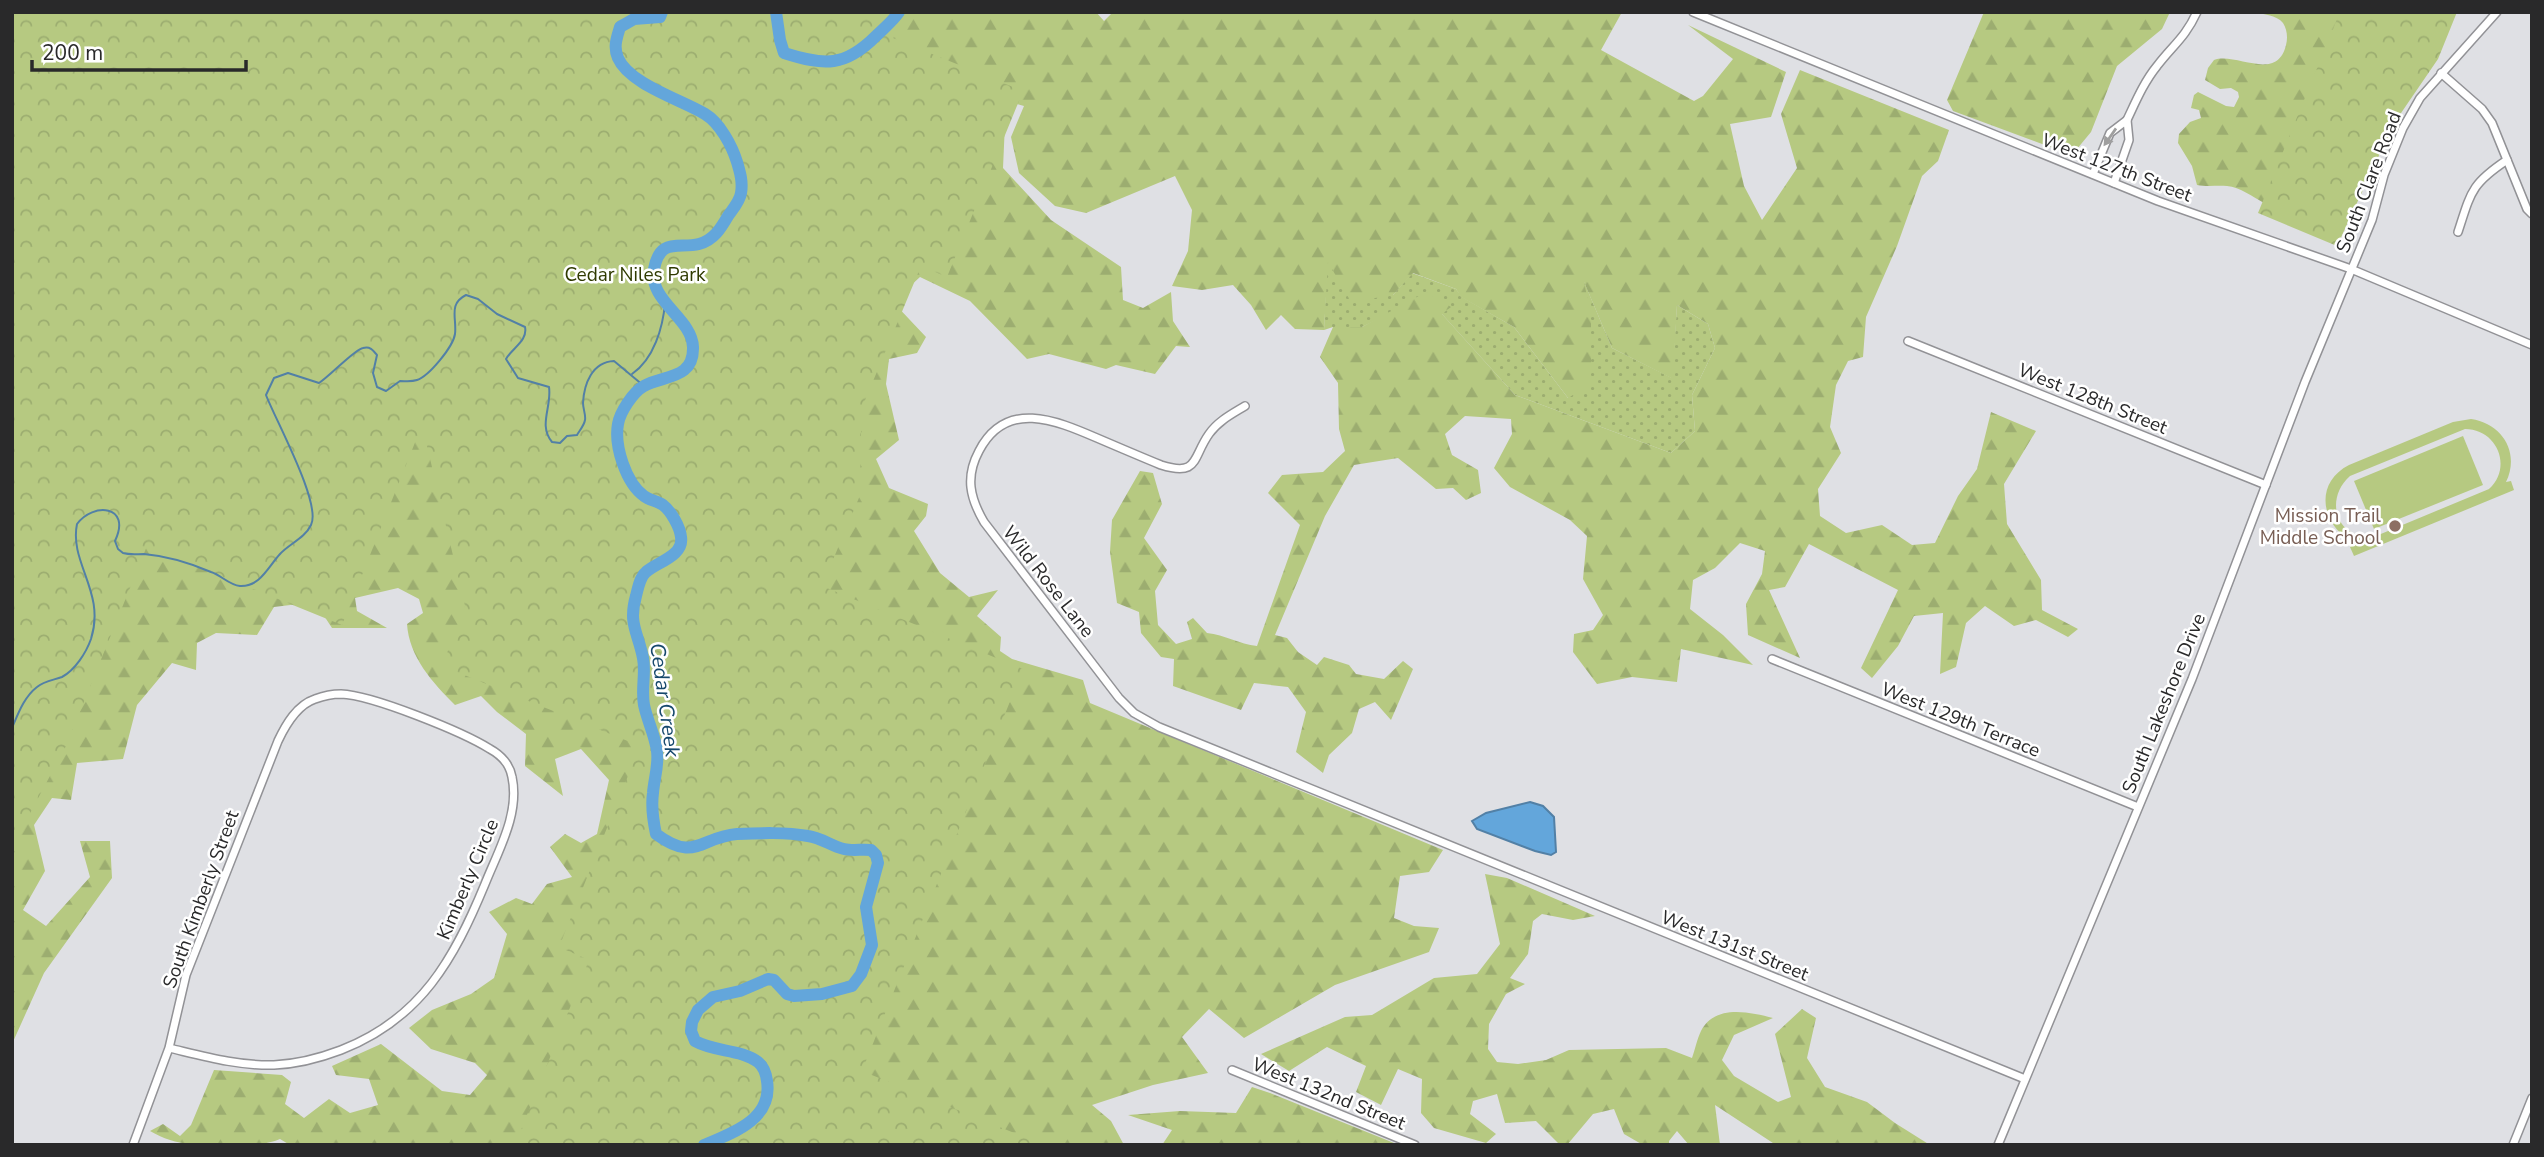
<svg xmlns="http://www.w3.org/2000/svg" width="2544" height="1157" font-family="'Nunito Sans',sans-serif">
	<defs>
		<pattern id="grass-dots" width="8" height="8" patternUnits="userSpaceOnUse" patternTransform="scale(1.75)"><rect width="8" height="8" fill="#b6c981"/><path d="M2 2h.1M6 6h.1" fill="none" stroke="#9cad70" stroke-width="1.8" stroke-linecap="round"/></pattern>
		<pattern id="forest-firs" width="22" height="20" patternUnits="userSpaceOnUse" patternTransform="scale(1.75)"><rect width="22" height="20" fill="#b6c981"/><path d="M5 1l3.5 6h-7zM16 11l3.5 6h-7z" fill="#9cad70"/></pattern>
		<pattern id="park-crowns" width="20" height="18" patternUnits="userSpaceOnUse" patternTransform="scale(1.75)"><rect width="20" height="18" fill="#b6c981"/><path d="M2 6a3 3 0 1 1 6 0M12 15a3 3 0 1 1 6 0" fill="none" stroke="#9cad70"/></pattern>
	</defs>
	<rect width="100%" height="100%" fill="#dfe0e4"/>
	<polygon fill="url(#grass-dots)" points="1327,260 1393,295 1412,273 1456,289 1462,297 1514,327 1568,398 1582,277 1612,348 1672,378 1677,305 1708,324 1715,348 1692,395 1695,431 1671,453 1515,395 1441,313 1450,307 1387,315 1362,327 1333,327 1324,330"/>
	<g fill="url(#forest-firs)">
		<path d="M12 12H1096L1104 21 1113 12H1622L1601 50 1694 101 1703 96 1733 59 1688 25 1786 72 1771 117 1730 124 1744 186 1762 220 1797 168 1781 114 1800 70 1949 130 1938 161 1922 176 1897 246 1866 317 1863 357 1848 361 1836 385 1830 427 1841 453 1818 489 1820 516 1846 533 1882 525 1912 545 1935 543 1958 496 1977 469 1991 412 2036 431 2004 484 2007 524 2041 580 2042 610 2078 629 2068 637 2036 620 2014 626 1985 606 1966 623 1956 667 1940 674 1943 613 1914 616 1898 646 1872 678 1861 668 1898 590 1809 544 1785 587 1769 590 1800 658 1748 635 1746 604 1762 574 1765 551 1740 543 1715 568 1693 580 1690 609 1723 635 1753 665 1681 649 1677 682 1632 677 1597 684 1573 652 1574 634 1593 630 1603 615 1583 579 1587 536 1570 520 1510 487 1494 468 1512 434 1511 419 1465 416 1445 434 1452 455 1478 470 1481 493 1466 500 1453 488 1436 489 1398 458 1354 465 1325 516 1275 635 1287 638 1298 652 1317 665 1324 657 1349 665 1356 674 1384 679 1403 661 1413 669 1391 720 1375 702 1359 709 1352 733 1329 755 1323 773 1296 752 1306 712 1288 687 1254 683 1241 710 1173 686 1174 659 1161 657 1141 633 1139 612 1117 603 1110 552 1112 520 1140 471 1153 473 1162 504 1144 538 1167 570 1155 591 1158 625 1176 644 1192 639 1187 622 1193 618 1207 633C1225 635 1239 644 1257 646L1300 525 1268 493 1282 475 1323 472 1345 451 1339 429 1338 383 1320 357 1333 327H1362L1426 292 1451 307 1442 314 1515 395 1671 453 1695 431 1692 395 1715 348 1708 324 1677 305 1673 379 1612 348 1584 282 1591 315V384L1568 398 1514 327 1461 297 1456 289 1413 273 1393 295 1351 302 1328 262 1324 330 1295 329 1281 315 1266 330 1251 305 1233 285 1202 290 1172 286 1188 251 1192 210 1175 176 1086 213 1055 206 1019 173 1011 137 1024 106 1006 101 1003 168 1051 220 1121 267 1123 300 1143 308 1171 292 1173 321 1190 347 1176 346 1155 374 1116 365 1106 369 1049 354 1027 359 970 301 920 277 893 302 926 337 917 353 889 359 886 384 899 440 876 459 889 488 928 504 926 516 914 531 940 573 969 597 998 590 977 616 1001 637 1000 651 1012 659 1083 680 1090 703 1443 850 1429 872 1400 876 1394 918 1414 926 1439 928 1429 952 1335 985 1244 1038 1209 1009 1182 1037 1208 1073 1153 1085 1092 1105 1111 1121 1124 1145H290L280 1139C258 1149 194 1148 170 1140 163 1138 156 1134 150 1131L163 1124 180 1136 191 1125 214 1070 282 1075 291 1082 285 1104 304 1118 329 1099 350 1113 378 1105 369 1079 336 1075 332 1066 381 1044 442 1091 470 1095 487 1075 475 1063 431 1049 409 1028 432 1010 471 994 494 978 507 934 489 912 516 898 532 904 547 884 572 877 550 847 565 834 581 843 597 834 609 780 581 749 555 759 563 796 525 766 526 734 497 712 481 696 455 705C433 683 409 657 407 624L423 613 419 599 398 588 355 598 357 611 387 628H332L315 602 274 607 257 635 216 633 197 643 196 670 172 663 137 705 123 759 77 763 71 800 52 798 34 825 45 871 23 910 46 926 90 877 80 841H110L112 878 44 973 12 1044Z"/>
		<polygon points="1984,12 2170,12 2162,29 2117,66 2091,132 2072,155 1953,111 1947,100"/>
		<path d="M2252 12H2457L2264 203C2253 197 2240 187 2227 186 2217 185 2208 187 2197 185L2192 166 2178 143 2179 134 2190 122 2201 118 2199 110 2191 108 2194 95 2198 92 2226 106 2234 107 2239 97 2238 92 2231 88 2220 89 2205 80 2208 68 2214 60C2236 52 2277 83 2286 45 2288 38 2287 29 2283 23 2277 15 2262 14 2252 12Z"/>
		<path d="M1485 874 1507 878 1595 916 1573 920 1542 914 1533 921 1528 954 1510 978 1525 984 1506 994 1489 1024 1488 1049 1497 1062 1518 1064 1546 1060 1569 1050 1666 1048 1692 1058C1695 1050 1697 1039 1701 1031 1715 1004 1749 1012 1773 1018L1734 1035 1722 1060 1734 1076 1778 1102 1791 1097 1775 1034 1802 1009 1816 1018 1807 1058 1825 1087 1867 1102 1895 1123 1930 1145H1776L1715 1105 1720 1145H1689L1677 1131 1669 1141V1145H1643L1624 1134 1614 1109 1593 1114 1567 1145H1560L1536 1121 1505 1123 1497 1094 1473 1101 1470 1114 1496 1134 1486 1143 1434 1128 1421 1113 1422 1079 1398 1069 1381 1105 1356 1092 1366 1066 1327 1047 1289 1071 1261 1054 1345 1017 1372 1015 1434 978 1477 974 1500 944Z"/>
		<polygon points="1252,1087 1270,1093 1399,1145 1162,1145 1172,1130 1128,1115 1180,1111 1236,1113"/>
	</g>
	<g fill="url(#park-crowns)">
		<polygon points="12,12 897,12 888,36 1023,91 947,277 921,266 861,410 861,493 822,586 1023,669 862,1071 1044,1145 515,1145 589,960 559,947 640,746 442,666 465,606 422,425 342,625 147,546 66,746 12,847"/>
		<polygon points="2340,12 2457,12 2438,59 2399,116 2381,151 2337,246 2258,213"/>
	</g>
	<g fill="#b6c981" fill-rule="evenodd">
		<path d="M2471 419C2503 424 2520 453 2506 482L2511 481 2514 490 2354 556 2350 547 2356 544C2322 528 2312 484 2349 465L2453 422ZM2465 429C2497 429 2513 467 2489 489L2376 536C2337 542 2323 500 2350 476Z"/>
		<polygon points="2463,436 2483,485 2374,529 2354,481"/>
	</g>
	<polygon fill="#63a6db" stroke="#5280a6" stroke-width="2" points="1530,802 1543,806 1554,817 1556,852 1551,855 1535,851 1477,829 1472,821 1486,813"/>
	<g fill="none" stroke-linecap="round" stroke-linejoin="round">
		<g stroke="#5280a6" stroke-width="2">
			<path d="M632 374C654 359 663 327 665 303"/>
			<path d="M12 728C18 714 24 697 37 687 44 681 54 680 62 677 75 670 86 653 91 639 106 592 69 563 77 524 93 502 132 505 115 541L118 549 123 553C130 555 136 554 144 554 167 556 190 563 211 572 221 575 229 585 240 586 260 587 268 567 280 554 289 544 305 538 311 525 322 504 275 419 266 395L274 378 288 373 319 383C330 376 355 349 363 348 370 346 373 350 377 355L373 373 377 387 386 391 400 381C406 381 411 382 417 380 429 376 453 347 455 334 457 318 448 304 466 295L478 299 497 314 525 327C528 341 512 348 506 359L518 378 549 387C552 407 538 425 552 442L560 443 567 436 577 435C579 431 584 426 585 420 586 415 583 409 583 403 584 384 592 362 614 361L644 386"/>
		</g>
		<g stroke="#63a6db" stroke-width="12">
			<path d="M662 12 660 17 634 19 620 27C617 37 613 47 618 58 629 84 682 100 705 114 720 123 732 146 737 162 740 172 743 182 741 193 740 201 733 209 728 216 721 228 714 240 699 244 679 249 660 237 654 269 648 301 692 318 693 347 694 380 663 375 644 386 633 392 620 412 618 424 614 446 626 483 644 496 649 500 657 501 663 505 671 511 680 527 681 537 684 556 657 562 646 572 640 577 638 588 636 596 628 624 638 632 643 658 646 673 641 689 644 705 647 720 655 735 657 751 659 765 654 779 653 793 651 807 653 820 656 834 695 863 700 837 737 834 761 833 785 832 808 836 822 838 831 846 844 849 852 851 862 849 871 850L876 855 878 863 866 907 872 945 861 974 852 986 822 994 794 996 787 994 774 980 768 979 740 991 713 997 698 1010 692 1022 691 1031 695 1041C714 1052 741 1049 758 1062 764 1067 766 1073 767 1081 773 1119 733 1133 704 1145"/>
			<path d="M776 12 780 40 784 53C825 66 845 67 876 36 884 28 893 21 899 12"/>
		</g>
		<g stroke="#929296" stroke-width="10">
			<g id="minor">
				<polyline points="1693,12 2158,201 2351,269 2532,345"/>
				<polyline points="2441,73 2482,109 2492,123 2527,209 2532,214"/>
				<path d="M2127 120C2136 101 2144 82 2157 66 2173 45 2185 38 2197 12"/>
				<polyline points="2093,174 2110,133 2127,120 2129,140 2114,183"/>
				<path d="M2458 232C2471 192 2471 184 2507 160"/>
				<polyline points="1908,341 2266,485"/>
				<path d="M1245 406C1232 414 1218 421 1209 434 1192 458 1199 477 1161 465 1139 456 1118 447 1097 438 1055 420 1006 399 979 451 965 477 970 498 984 522L1119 698 1134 713 1159 727 2025 1079"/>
				<polyline points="1772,659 2138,807"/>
				<polyline points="1232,1070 1415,1145"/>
				<path d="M133 1145 169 1048 186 975 278 741C286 724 297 705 315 699 323 696 333 694 341 694 372 695 463 732 490 749 501 755 510 765 512 777 520 814 498 851 485 884 454 959 421 1019 341 1050 320 1058 296 1064 274 1065 238 1066 203 1056 169 1048"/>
				<polyline points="1998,1145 2192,679 2305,382 2372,220 2384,175 2403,128 2420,98 2497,12"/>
				<polyline points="2513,1145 2532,1098"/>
			</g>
		</g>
		<use href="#minor" stroke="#fff" stroke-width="7"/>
	</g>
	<defs><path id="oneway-solid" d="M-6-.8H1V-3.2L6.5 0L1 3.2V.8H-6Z" transform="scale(1.75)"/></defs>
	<use fill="#9f9f9f" href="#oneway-solid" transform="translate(2110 137) rotate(125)"/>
	<circle fill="#8d6e63" stroke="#fff" stroke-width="2.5" cx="2395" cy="526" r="7"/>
	<g text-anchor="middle" stroke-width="5" stroke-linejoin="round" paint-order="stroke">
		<g font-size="19" fill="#29292a" stroke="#fff">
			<text transform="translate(2117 167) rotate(21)" y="7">West 127th Street</text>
			<text transform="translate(2368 182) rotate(-69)" y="7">South Clare Road</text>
			<text transform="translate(2093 398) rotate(22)" y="7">West 128th Street</text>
			<text transform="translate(1049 581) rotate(52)" y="7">Wild Rose Lane</text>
			<text transform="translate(2163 703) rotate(-68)" y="7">South Lakeshore Drive</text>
			<text transform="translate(1961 719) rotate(22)" y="7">West 129th Terrace</text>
			<text transform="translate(467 879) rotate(-67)" y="7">Kimberly Circle</text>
			<text transform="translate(200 899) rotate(-70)" y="7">South Kimberly Street</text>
			<text transform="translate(1735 945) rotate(22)" y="7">West 131st Street</text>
			<text transform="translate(1329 1093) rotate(22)" y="7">West 132nd Street</text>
		</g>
		<g font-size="19" fill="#2f3a00" stroke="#fff">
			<text x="635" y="281">Cedar Niles Park</text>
		</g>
		<g font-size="19" fill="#785e54" stroke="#fff" text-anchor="end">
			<text x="2381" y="522">Mission Trail<tspan x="2381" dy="22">Middle School</tspan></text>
		</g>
		<g font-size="21" font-style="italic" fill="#16486c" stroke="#fff">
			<text transform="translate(665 700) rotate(82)" y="7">Cedar Creek</text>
		</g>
	</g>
	<rect width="2544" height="1157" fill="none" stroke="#29292a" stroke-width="28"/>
	<path d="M32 60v10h214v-10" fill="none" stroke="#29292a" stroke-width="3.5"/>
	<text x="42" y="60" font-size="21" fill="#29292a" stroke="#ffffff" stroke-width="5" paint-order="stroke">200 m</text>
</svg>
